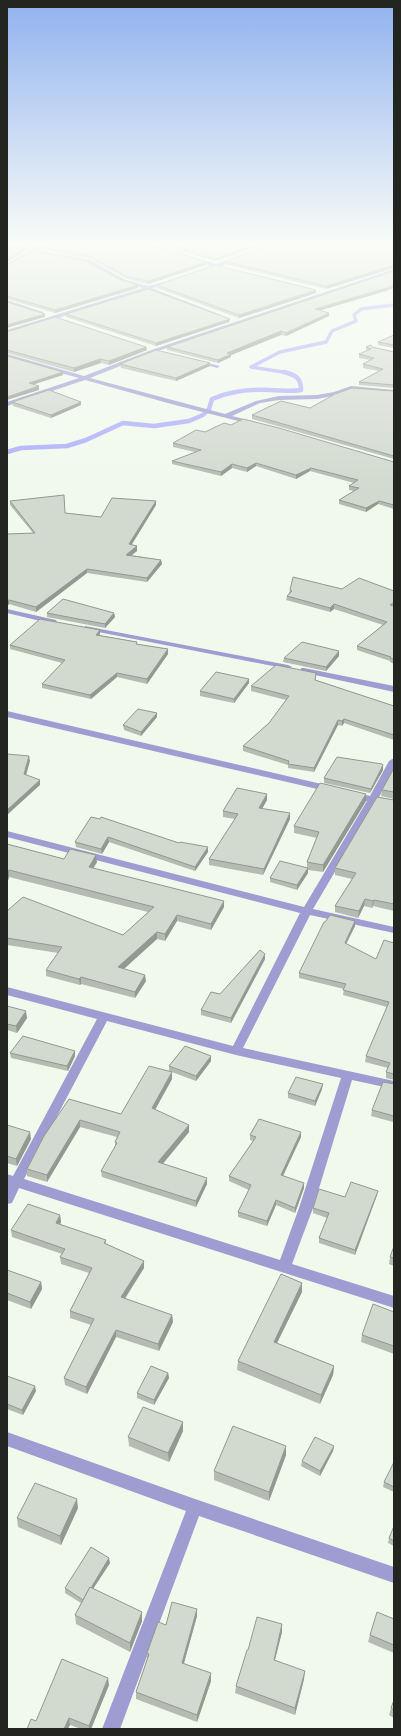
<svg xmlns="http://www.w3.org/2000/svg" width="401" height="1736" font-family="Merriweather,serif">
	<rect width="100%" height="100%" fill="#f1f9ed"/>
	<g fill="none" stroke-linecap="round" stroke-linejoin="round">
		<polyline stroke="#aeaefa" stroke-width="3.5" points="289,373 251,367 280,352 326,342 332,331 356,321 354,315 361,309 394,305"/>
		<path stroke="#aeaefa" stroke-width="4.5" d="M7 452 21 448 67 446 86 440 123 423 154 426 189 421 203 415 209 409 212 399C231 391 250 389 270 390 281 390 290 392 301 390 301 378 296 375 284 372"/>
		<g fill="#9d9dd2" fill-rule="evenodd">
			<polygon points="41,243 46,243 37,250 90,260 126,280 148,286 172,280 172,282 152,288 221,315 216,316 148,290 7,334 7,330 143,288 122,282 86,262 33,252 7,267 7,264 28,251 7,247 7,245 32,249"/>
			<polygon points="142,243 149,243 216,264 236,257 240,258 220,267 204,271 202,269 212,266"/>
			<polygon points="394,269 394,272 158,351 90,378 225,414 256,401 279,396 317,395 334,392 351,386 394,390 394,394 352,390 337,395 317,399 279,400 260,403 232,416 256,422 256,424 254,425 175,405 85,380 7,406 7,402 79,378 7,358 7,354 84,376 154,349"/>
			<polygon points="7,300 43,312 44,313 39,314 7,303"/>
			<polygon points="196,360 220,366 217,368 196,362"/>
			<polygon points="7,609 56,620 57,622 53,624 7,613"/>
			<polygon points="85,626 288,665 292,667 288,669 88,630 85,630"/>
			<polygon points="301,668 304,668 394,686 394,692 301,672"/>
			<polygon points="7,711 330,786 335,789 330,792 7,717"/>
			<path d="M394 758V770L379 797 394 800V806L376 802 313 909 394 927V933L310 915 243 1048 394 1081V1089L352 1080 313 1208 292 1264 394 1296V1308L19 1188 12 1203 7 1204 8 1184H7V1174L13 1176 97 1019 7 995V987L233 1046 300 913 7 837V831L304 907 367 801 350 797 348 795 353 792 370 796 389 761ZM107 1021 236 1055 341 1078 299 1208 280 1260 24 1179Z"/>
			<polygon points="7,1432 195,1499 394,1567 394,1583 199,1516 120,1729 102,1729 186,1511 7,1446"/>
		</g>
	</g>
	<g fill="#b5bbb1">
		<polygon points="7,243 38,243 32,247 7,244"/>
		<polygon points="154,243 268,243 215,261"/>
		<polygon points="394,243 394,268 326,289 225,264 225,261"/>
		<polygon points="40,246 206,265 148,284 127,279 90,259 41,249"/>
		<polygon points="7,265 121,280 138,288 55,313 7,299"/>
		<polygon points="157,285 316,293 239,318 157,288"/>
		<polygon points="386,291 320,310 329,313 329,316 286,336 281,335 231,355 231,357 218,363 167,350 167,347"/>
		<polygon points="66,314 229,322 156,346 66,317"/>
		<polygon points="7,332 146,347 147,350 109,365 101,363 74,372 7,353"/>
		<polygon points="394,335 394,348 378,345 378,342"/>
		<polygon points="366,347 372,347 394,352 394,388 359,385 359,382 379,371 363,368 363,364 370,360 359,358 359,354 367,351 366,350"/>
		<polygon points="120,364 210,366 176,381 121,368"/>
		<polygon points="394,391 394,459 252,419 252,415 310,408"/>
		<polygon points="12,402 81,405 51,418 13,406"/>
		<polygon points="231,425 394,462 394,509 378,504 366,512 339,504 339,500 354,491 349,490 349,486 354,483 310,471 296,479 256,466 247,472 232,468 221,476 172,464 172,461 195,452 173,447 173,443 205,432"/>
		<polygon points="10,501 65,513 101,517 156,505 131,545 137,546 137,551 131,555 161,560 162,564 147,582 87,573 36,612 9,604 7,606 7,534 33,533 10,505"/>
		<polygon points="342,589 394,591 394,664 390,662 390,661 357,650 357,646 383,625 334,609 330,612 286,600 287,596 289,593 290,590"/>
		<polygon points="47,613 114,613 115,617 105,628 47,617"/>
		<polygon points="100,634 99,635 137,642 137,644 168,649 168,654 147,684 117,677 91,699 42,688 42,684 62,663 10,649 10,645"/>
		<polygon points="339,656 326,671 283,662 284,658"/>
		<polygon points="316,673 316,680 394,706 394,740 344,723 342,726 338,725 314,772 288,768 288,765 243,751 243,746 269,723 286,700 251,691 251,686"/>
		<polygon points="249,683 234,703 200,696 200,691"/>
		<polygon points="157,717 141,736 124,730 123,725"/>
		<polygon points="383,765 383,770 370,793 324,783 324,778"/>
		<polygon points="394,768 394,799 381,796 382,790"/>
		<polygon points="267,794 267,800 262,809 290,813 290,819 263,875 209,865 209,859 235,819 223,817 223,811"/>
		<polygon points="366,794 366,801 323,872 308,870 308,873 297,890 270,882 270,878 307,868 307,862 317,838 294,833 294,826"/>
		<polygon points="394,800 394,911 373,906 372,908 364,906 358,918 335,912 335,906 352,879 335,875 335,868"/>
		<polygon points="91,817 179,843 208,847 208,852 195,871 109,842 102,854 76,847 75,842"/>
		<polygon points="7,844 64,859 97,862 93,868 224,907 211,930 177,921 165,941 157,939 124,969 146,981 135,998 81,984 80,985 46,976 46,970 58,953 7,945 7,911 123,935 148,912 9,877 7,884"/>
		<polygon points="325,922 355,926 346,944 376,959 394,943 394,1080 386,1078 386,1072 388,1068 365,1062 366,1056 387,1007 343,995 344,989 299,978 299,973"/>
		<polygon points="265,959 231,1023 201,1015 201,1010 220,994"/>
		<polygon points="7,1006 27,1018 17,1033 7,1030"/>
		<polygon points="75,1051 75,1056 68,1071 11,1058 10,1053"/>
		<polygon points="211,1061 196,1081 169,1071 169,1066"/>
		<polygon points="172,1072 172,1079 155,1110 189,1132 163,1164 207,1184 196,1207 102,1177 101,1171 115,1147 115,1142 117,1137 80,1127 47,1182 27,1176 27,1169 69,1099 121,1114"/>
		<polygon points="394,1084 394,1119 393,1122 371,1116 372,1110"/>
		<polygon points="322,1089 315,1106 288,1098 288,1093"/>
		<polygon points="7,1125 31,1139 17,1166 7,1163"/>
		<polygon points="250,1135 301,1137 283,1176 304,1183 304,1188 295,1213 276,1205 267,1226 238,1217 238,1212 249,1190 229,1181 229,1176 253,1141 250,1140"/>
		<polygon points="377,1195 355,1255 319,1243 319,1238 327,1218 313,1213 313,1208 345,1197"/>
		<polygon points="60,1215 61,1222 60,1225 106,1240 106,1244 144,1261 144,1268 125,1299 172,1315 173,1322 159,1351 116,1337 87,1394 65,1385 64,1378 91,1325 70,1318 70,1311 89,1273 61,1264 60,1257 62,1254 12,1237 11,1230"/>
		<polygon points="394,1246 394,1266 389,1264 390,1257"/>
		<polygon points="7,1270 41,1282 42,1289 31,1309 7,1300"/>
		<polygon points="302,1292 277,1343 334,1366 333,1375 320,1404 237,1370 238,1361"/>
		<polygon points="394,1312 394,1354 361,1342 362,1335"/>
		<polygon points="168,1373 169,1378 154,1405 137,1398 137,1393"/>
		<polygon points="7,1376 36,1391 23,1415 7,1409"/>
		<polygon points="183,1422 183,1431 169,1462 129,1446 128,1437"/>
		<polygon points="286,1446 286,1455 269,1501 214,1480 214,1471"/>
		<polygon points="334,1446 333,1451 320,1476 301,1466 302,1461"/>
		<polygon points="394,1462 394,1492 383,1487 384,1482"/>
		<polygon points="78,1508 61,1545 18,1527 17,1518"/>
		<polygon points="394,1526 394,1546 388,1543 389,1538"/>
		<polygon points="110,1563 93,1589 142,1621 130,1652 76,1624 75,1615 81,1603 65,1593 65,1588"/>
		<polygon points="197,1609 197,1616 184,1663 211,1681 197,1722 136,1699 136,1692 147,1660 147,1653 166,1625"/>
		<polygon points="394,1619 394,1653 368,1642 370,1635"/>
		<polygon points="282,1632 275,1660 304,1679 295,1715 235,1693 236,1686 248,1650"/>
		<polygon points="109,1685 91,1729 81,1729 70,1725 36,1721"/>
		<polygon points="394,1700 394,1718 389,1715 391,1708"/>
	</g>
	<g fill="#939890">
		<polygon points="34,243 38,243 32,247 31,245"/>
		<polygon points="260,243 268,243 215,261 215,259"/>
		<polygon points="24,249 24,252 7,262 7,259"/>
		<polygon points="206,262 206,265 148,284 148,281"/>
		<polygon points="394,265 394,268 326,289 326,286"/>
		<polygon points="138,285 138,288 55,313 55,310"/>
		<polygon points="394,285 394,288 386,291 315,312 315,309"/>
		<polygon points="316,290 316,293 239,318 239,315"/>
		<polygon points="329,313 329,316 286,336 286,333"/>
		<polygon points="45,314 45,317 7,328 7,325"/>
		<polygon points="230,319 229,322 156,346 156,343"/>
		<polygon points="281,331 281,335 231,355 231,357 218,363 218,360 227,353"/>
		<polygon points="146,347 147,350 109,365 109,361"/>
		<polygon points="100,359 101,363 74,372 74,368"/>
		<polygon points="210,363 210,366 176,381 176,378"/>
		<polygon points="63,372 63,375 29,386 29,383"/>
		<polygon points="39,386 39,390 7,400 7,397"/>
		<polygon points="81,402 81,405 51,418 51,415"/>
		<polygon points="256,463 256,466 247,472 247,468"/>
		<polygon points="232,464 232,468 221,476 221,472"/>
		<polygon points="311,468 310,471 296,479 296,475"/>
		<polygon points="156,501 156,505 129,549 129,544"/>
		<polygon points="379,501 378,504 366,512 366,508"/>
		<polygon points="137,546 137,551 127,559 126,555"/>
		<polygon points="161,560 162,564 147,582 147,578"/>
		<polygon points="87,569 87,573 36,612 36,607"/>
		<polygon points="9,600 9,604 7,606 7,601"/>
		<polygon points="334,604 334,609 330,612 330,608"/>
		<polygon points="114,613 115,617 105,628 105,624"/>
		<polygon points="100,630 100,634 96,639 96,635"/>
		<polygon points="168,649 168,654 147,684 147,679"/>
		<polygon points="339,651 339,656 326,671 326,667"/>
		<polygon points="117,673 117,677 91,699 90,695"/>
		<polygon points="249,679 249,683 234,703 234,699"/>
		<polygon points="157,713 157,717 141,736 141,732"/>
		<polygon points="344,719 344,723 342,726 342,721"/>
		<polygon points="338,720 338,725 314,772 314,768"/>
		<polygon points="29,756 30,761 25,779 24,774"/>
		<polygon points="383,765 383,770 370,793 371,789"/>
		<polygon points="40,780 40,785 7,815 7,810"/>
		<polygon points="267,794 267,800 259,814 259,808"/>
		<polygon points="366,794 366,801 323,872 323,865"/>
		<polygon points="290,813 290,819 263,875 264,869"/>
		<polygon points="108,837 109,842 102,854 101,849"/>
		<polygon points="208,847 208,852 195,871 195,867"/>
		<polygon points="96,855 97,862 90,874 89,867"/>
		<polygon points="308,868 308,873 297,890 297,885"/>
		<polygon points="9,870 9,877 7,884 7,876"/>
		<polygon points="365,899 364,906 358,918 359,911"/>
		<polygon points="374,900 373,906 372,908 373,901"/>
		<polygon points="224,901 224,907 211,930 211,924"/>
		<polygon points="177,915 177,921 165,941 165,934"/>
		<polygon points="355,921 355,926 344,948 345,943"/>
		<polygon points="157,932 157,939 118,974 118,967"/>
		<polygon points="265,954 265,959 231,1023 231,1018"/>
		<polygon points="145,975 146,981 135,998 135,992"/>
		<polygon points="81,977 81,984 80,985 79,979"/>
		<polygon points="26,1011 27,1018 17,1033 16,1026"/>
		<polygon points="75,1051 75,1056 68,1071 67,1066"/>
		<polygon points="211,1056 211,1061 196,1081 196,1076"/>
		<polygon points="172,1072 172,1079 152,1115 152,1108"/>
		<polygon points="323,1084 322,1089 315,1106 315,1101"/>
		<polygon points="80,1120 80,1127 47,1182 47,1175"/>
		<polygon points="189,1125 189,1132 158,1169 158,1162"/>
		<polygon points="30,1132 31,1139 17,1166 16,1159"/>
		<polygon points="301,1132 301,1137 281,1180 281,1175"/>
		<polygon points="207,1178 207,1184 196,1207 196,1201"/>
		<polygon points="304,1183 304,1188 295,1213 295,1208"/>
		<polygon points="378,1191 377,1195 355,1255 355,1250"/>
		<polygon points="276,1200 276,1205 267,1226 267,1221"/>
		<polygon points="60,1215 61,1222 56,1230 56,1223"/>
		<polygon points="144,1261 144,1268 121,1304 121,1297"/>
		<polygon points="41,1282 42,1289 31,1309 30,1302"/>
		<polygon points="302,1283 302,1292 273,1351 274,1342"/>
		<polygon points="172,1315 173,1322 159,1351 158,1344"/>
		<polygon points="116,1330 116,1337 87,1394 86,1387"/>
		<polygon points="334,1366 333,1375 320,1404 321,1395"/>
		<polygon points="168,1373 169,1378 154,1405 154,1400"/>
		<polygon points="35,1386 36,1391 23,1415 22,1410"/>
		<polygon points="183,1422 183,1431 169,1462 168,1453"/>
		<polygon points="286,1446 286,1455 269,1501 269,1492"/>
		<polygon points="334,1446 333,1451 320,1476 320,1471"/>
		<polygon points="77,1499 78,1508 61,1545 60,1536"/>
		<polygon points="109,1558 110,1563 83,1604 83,1600"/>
		<polygon points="197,1609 197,1616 182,1670 182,1663"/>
		<polygon points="142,1612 142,1621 130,1652 130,1643"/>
		<polygon points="282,1624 282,1632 273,1667 274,1660"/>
		<polygon points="305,1671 304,1679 295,1715 295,1708"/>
		<polygon points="211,1673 211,1681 197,1722 197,1715"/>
		<polygon points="108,1678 109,1685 91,1729 89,1729 89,1726"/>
		<polygon points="69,1718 70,1725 68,1729 64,1729"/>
	</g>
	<g fill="#d2d9ce" stroke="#939890">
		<polygon points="20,243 34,243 31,245"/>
		<polygon points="45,243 146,243 206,262 148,281 126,276 90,256 40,246"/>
		<polygon points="164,243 260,243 215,259"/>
		<polygon points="276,243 394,243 394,265 326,286 225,261"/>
		<polygon points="7,246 24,249 7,259"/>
		<polygon points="33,251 85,261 121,280 138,285 55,310 7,296 7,265"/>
		<polygon points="215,265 316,290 239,315 157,285"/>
		<polygon points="394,271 394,285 386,288 315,309 329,313 286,333 281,331 227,353 231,354 218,360 167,347"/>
		<polygon points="148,289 230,319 156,343 66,314"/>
		<polygon points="7,302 45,314 7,325"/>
		<polygon points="55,317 146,347 109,361 100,359 74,368 7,350 7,332"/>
		<polygon points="394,335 394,345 378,342"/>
		<polygon points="371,345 372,347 394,352 394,385 359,382 383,369 363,364 374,358 359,354 371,349 366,347"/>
		<polygon points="156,350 210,363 176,378 120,364"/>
		<polygon points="7,356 63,372 29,383 39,386 7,397"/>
		<polygon points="352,388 394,391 394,456 252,415 281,401 310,408 335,394"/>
		<polygon points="49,390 81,402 51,415 12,402"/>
		<polygon points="243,419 279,428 394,462 394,505 379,501 366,508 339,500 359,488 349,486 358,480 311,468 296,475 256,463 247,468 232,464 221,472 172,461 201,450 173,443 196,430 205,432 224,423 231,425"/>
		<polygon points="64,495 65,513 101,517 112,498 156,501 129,544 137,546 126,555 161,560 147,578 87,569 36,607 9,600 7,601 7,534 35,533 10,501"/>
		<polygon points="293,577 342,589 359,578 394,591 394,602 390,605 394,606 394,659 390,658 391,657 357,646 387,622 334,604 330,608 287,596 292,591 290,590"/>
		<polygon points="63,599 114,613 105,624 47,613"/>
		<polygon points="40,619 100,630 96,635 137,642 136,644 168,649 147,679 117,673 90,695 42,684 65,660 10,645"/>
		<polygon points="302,642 339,651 326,667 284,658"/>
		<polygon points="276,665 316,673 315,680 394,706 394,735 344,719 342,721 338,720 314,768 288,764 289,761 243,746 269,723 289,696 251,686"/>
		<polygon points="216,672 249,679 234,699 200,691"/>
		<polygon points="138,709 157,713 141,732 123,725"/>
		<polygon points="7,754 29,756 24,774 40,780 7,810"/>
		<polygon points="337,757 382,764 383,765 371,789 324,778"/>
		<polygon points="394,768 394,792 382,790"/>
		<polygon points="320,783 366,794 323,865 307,862 319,832 294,826"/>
		<polygon points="237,788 267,794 259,808 290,813 264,869 209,859 238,814 223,811"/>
		<polygon points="377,797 394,800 394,904 374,900 373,901 365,899 359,911 335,906 356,873 335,868"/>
		<polygon points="91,817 100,819 101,817 179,843 180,842 208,847 195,867 108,837 101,849 75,842"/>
		<polygon points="7,844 64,859 70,849 96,855 89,867 224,901 211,924 177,915 165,934 157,932 118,967 145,975 135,992 81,977 79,979 46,970 62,947 7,938 7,911 23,897 123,935 154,907 9,870 7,876"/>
		<polygon points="280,861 308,868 297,885 270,878"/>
		<polygon points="330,915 355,921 345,943 376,959 384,940 394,943 394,1074 386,1072 390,1063 366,1056 389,1002 343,990 346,984 299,973 324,922 325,922"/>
		<polygon points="260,950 265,954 231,1018 201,1010 211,992 220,994"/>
		<polygon points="7,1006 26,1011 16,1026 7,1024"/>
		<polygon points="23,1036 75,1051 67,1066 10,1053"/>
		<polygon points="185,1046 211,1056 196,1076 169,1066"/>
		<polygon points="149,1066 172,1072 152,1108 189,1125 158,1162 207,1178 196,1201 101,1171 117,1143 115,1142 120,1132 80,1120 47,1175 27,1169 44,1136 69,1099 121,1114"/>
		<polygon points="296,1077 323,1084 315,1101 288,1093"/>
		<polygon points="383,1082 394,1084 394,1116 372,1110"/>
		<polygon points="259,1119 301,1132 281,1175 304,1183 295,1208 276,1200 267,1221 238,1212 251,1185 229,1176 256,1137 250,1135"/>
		<polygon points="7,1125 30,1132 16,1159 7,1156"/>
		<polygon points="351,1182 378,1191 355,1250 319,1238 329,1213 313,1208 319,1189 345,1197"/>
		<polygon points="28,1204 60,1215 56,1223 106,1240 104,1243 144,1261 121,1297 172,1315 158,1344 116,1330 86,1387 64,1378 94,1319 70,1311 92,1268 60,1257 65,1249 11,1230"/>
		<polygon points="394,1246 394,1258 390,1257"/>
		<polygon points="7,1270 41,1282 30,1302 7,1293"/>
		<polygon points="281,1274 302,1283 274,1342 334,1366 321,1395 238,1361"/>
		<polygon points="373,1304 394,1312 394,1346 362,1335"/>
		<polygon points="151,1366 168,1373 154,1400 137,1393"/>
		<polygon points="7,1376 35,1386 22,1410 7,1404"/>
		<polygon points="143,1407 183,1422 168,1453 128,1437"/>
		<polygon points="233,1426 286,1446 269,1492 214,1471"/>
		<polygon points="315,1437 334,1446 320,1471 302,1461"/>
		<polygon points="394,1462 394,1487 384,1482"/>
		<polygon points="35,1483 77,1499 60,1536 17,1518"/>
		<polygon points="394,1526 394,1541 389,1538"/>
		<polygon points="91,1547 109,1558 91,1588 90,1587 83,1600 65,1588"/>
		<polygon points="90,1587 142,1612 130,1643 75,1615"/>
		<polygon points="172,1602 197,1609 182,1663 211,1673 197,1715 136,1692 149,1654 147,1653 158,1622 166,1625"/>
		<polygon points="377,1612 394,1619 394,1645 370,1635"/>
		<polygon points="257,1617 282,1624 274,1660 305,1671 295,1708 236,1686 247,1650 248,1650"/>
		<polygon points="62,1659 108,1678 89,1726 69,1718 64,1729 27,1729 31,1719 36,1721"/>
		<polygon points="394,1700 394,1710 391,1708"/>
	</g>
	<linearGradient id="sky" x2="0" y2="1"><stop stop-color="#91b2ef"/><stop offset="0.5" stop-color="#f9fcf7"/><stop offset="1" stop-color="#f9fcf7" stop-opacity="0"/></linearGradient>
	<rect width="401" height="486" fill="url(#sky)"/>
	<rect width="401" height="1736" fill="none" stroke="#222520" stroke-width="16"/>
</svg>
